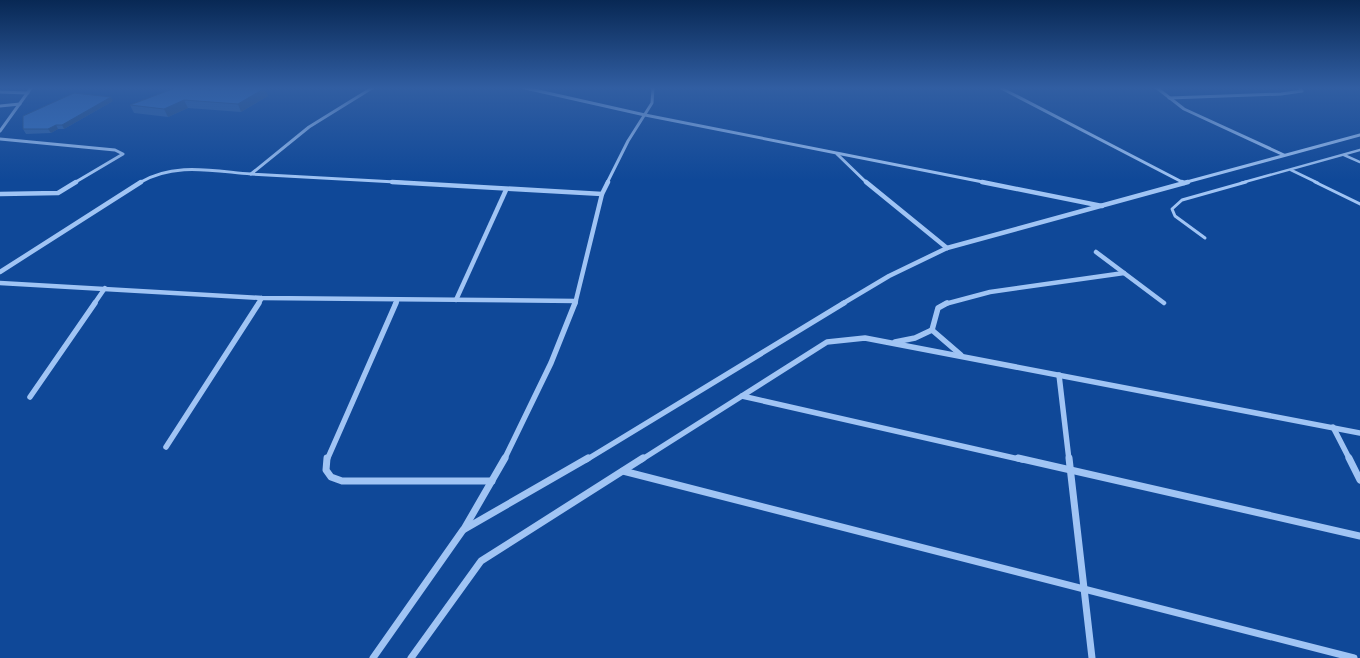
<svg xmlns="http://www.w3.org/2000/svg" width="1360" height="658" font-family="'Public Sans',sans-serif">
	<rect width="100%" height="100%" fill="#0f4898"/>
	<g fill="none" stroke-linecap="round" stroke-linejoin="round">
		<g stroke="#a0c4f4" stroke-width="2.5">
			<polyline points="1344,155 1360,162"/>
			<polyline points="1291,170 1318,183"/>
			<polyline points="1241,183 1360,150"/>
		</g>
		<g stroke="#a0c4f4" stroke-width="3">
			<polyline points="1315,182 1360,204"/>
			<polyline points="1205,238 1175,216 1172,209 1182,200 1246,182"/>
		</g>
		<g stroke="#a0c4f4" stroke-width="3">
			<polyline points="372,88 309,127 251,174 414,183"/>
			<polyline points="525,88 645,115 988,183"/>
			<polyline points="1001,88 1184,183"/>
			<polyline points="1157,88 1184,109 1284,155"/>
			<polyline points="0,92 28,93"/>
			<polyline points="1169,98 1281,94 1302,91 1300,88"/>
			<polyline points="0,106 20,104"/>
			<polyline points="0,131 31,88"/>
			<polyline points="0,139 115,150 123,154 74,183"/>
			<polyline points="837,154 867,183"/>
			<path d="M139 183C174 162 212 171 251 174"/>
			<polyline points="607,183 628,141 652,103 653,88"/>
			<polyline points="1183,183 1360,135"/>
		</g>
		<g stroke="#a0c4f4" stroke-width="4.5">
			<polyline points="392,182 602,194"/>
			<polyline points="866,182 947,248"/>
			<polyline points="982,182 1102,206"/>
			<polyline points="1182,182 1184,183"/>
			<polyline points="0,194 58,193 76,182"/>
			<polyline points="1096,252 1164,303"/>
			<polyline points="0,272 141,182"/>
			<polyline points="0,283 262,298 576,301"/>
			<polyline points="456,300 506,190"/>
			<polyline points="94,304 105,288"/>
			<polyline points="258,304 262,298"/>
			<polyline points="395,304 397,301"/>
			<polyline points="575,304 602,194 608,182"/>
			<polyline points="842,304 889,276 947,248 1188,182"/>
			<polyline points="945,304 990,292 1124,273"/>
		</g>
		<g stroke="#a0c4f4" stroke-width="5.5">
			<polyline points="947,303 938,308 932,330 961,355"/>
			<polyline points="895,342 915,338 932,330"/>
			<polyline points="1059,375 1069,460"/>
			<polyline points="742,396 1023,460"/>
			<polyline points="30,397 95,303"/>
			<polyline points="1333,427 1350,460"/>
			<polyline points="166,447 259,303"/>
			<polyline points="327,460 396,303"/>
			<polyline points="504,460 551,363 575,303"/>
			<polyline points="586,460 844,303"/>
			<polyline points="641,460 827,342 865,338 1360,433"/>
		</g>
		<g stroke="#a0c4f4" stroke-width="7">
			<polyline points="327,458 326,470 331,477 342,481 492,481"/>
			<polyline points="1018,458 1360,536"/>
			<polyline points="1069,458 1092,658"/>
			<polyline points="1349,458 1360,480"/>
			<polyline points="623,471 1354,658"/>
			<polyline points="464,529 505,458"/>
			<polyline points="373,658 463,530 588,458"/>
			<polyline points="411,658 481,561 643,458"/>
		</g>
	</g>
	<g fill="#3062a5">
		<polygon points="175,88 268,96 241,112 188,108 168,117 134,113 130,105"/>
		<polygon points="113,101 64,129 58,129 51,133 26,134 23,129"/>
	</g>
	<g fill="#275086">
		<polygon points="265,88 268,96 241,112 238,104"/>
		<polygon points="111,97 113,101 64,129 62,125"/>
		<polygon points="184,100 188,108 168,117 164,109"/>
		<polygon points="56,125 58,129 51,133 48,129"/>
	</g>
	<g fill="#3872c0" stroke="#275086">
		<polygon points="175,88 188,88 210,90 213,88 265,88 238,104 184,100 164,109 130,105"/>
		<polygon points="74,93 111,97 62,125 56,125 48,129 23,129 23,116"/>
	</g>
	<linearGradient id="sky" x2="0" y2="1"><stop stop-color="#082854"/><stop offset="0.49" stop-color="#315ea2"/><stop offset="1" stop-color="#315ea2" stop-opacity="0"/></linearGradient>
	<rect width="1360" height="180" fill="url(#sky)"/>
</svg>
